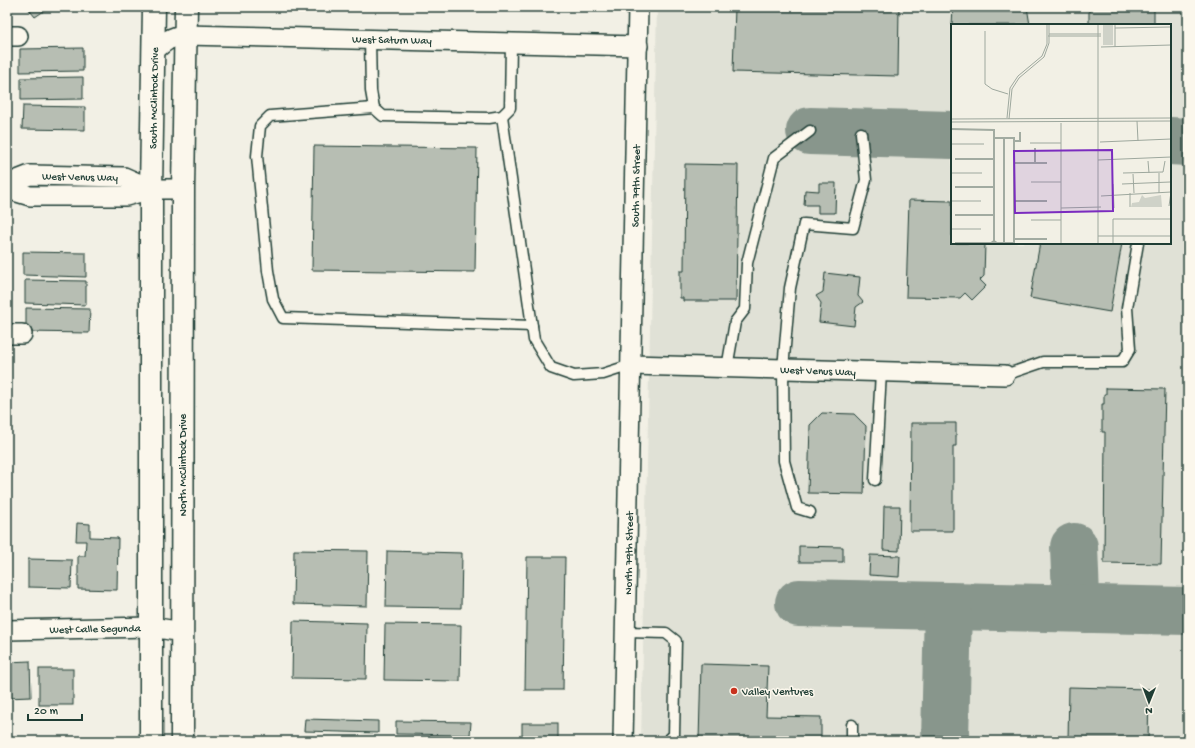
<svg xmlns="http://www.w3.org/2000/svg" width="1195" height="748" font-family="'Gochi Hand',sans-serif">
	<rect width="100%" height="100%" fill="#f2f0e5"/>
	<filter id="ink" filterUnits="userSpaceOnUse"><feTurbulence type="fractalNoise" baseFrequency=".025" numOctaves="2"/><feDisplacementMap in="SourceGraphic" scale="8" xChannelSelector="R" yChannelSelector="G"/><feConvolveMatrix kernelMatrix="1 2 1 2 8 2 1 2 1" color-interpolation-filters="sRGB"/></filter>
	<g filter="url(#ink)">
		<path fill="#e0e1d6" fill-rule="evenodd" d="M657 7H1188V741H641ZM952 25H1170V243H952Z"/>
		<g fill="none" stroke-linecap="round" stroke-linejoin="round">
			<g stroke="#88968c" stroke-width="48">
				<polyline points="810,131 952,135"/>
				<polyline points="1170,141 1188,142"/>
				<polyline points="1074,547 1076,597 1087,609"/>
				<polyline points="799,603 1188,611"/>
				<polyline points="945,741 948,606"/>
			</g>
		</g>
		<g fill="#b7beb3" stroke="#1f3d34">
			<polygon points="27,7 50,7 35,17"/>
			<polygon points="735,7 899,7 898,76 733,72"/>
			<polygon points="953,7 1027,7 1030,25 952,25"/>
			<rect x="1089" y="7" width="65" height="18"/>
			<polygon points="83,48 83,71 20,72 20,49"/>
			<polygon points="83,77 83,99 21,100 21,78"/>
			<polygon points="23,106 85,107 85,130 22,129"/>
			<polygon points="314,146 477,148 475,272 312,270"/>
			<polygon points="685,164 738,165 736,301 683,301 683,298 680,298 680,271 684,271"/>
			<polygon points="819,183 836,183 835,213 818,213 818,205 804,205 805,190 819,191"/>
			<polygon points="909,200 952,201 952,243 985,243 984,276 980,280 986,286 972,300 965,293 960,298 906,297"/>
			<polygon points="1040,243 1122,243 1110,312 1030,298"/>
			<polygon points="23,252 86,253 86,277 23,275"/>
			<polygon points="825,273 860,277 858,296 863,302 856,307 854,326 819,322 821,303 816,296 823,292"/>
			<polygon points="25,280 86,281 86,305 25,303"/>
			<polygon points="26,308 90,309 89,333 26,332"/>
			<polygon points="1106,388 1165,389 1161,564 1104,563 1105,432 1102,432 1102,404 1104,404 1104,394 1106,394"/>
			<polygon points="822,413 854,414 866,426 864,494 808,493 810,425"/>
			<polygon points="911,423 956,423 956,446 953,446 953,531 910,531"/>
			<polygon points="884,506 900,506 899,551 883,550"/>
			<polygon points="77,523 90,524 90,537 118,538 117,590 78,589 78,556 85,556 86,541 76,541"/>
			<polygon points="799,546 843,547 843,562 799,562"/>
			<polygon points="294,550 368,551 367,606 293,604"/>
			<polygon points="387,551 462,553 461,608 386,607"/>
			<polygon points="870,555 900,556 899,577 869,575"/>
			<polygon points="527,557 565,557 563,690 525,690"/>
			<polygon points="28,559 72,560 71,588 28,587"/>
			<polygon points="293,621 367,623 366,679 292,678"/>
			<polygon points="385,624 461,625 460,681 384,680"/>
			<polygon points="30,661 31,697 7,698 7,662"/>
			<polygon points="701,664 768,666 766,716 821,717 821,741 699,741"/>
			<rect x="39" y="669" width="34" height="36"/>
			<polygon points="1069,687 1149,689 1148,741 1068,741"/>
			<polygon points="305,719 378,721 378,733 304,731"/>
			<polygon points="396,721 471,722 470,735 396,734"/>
			<rect x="522" y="723" width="36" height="18"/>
			<rect x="99" y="738" width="19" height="3"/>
		</g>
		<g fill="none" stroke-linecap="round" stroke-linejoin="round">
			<g stroke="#1f3d34" stroke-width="13">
				<g id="service">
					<polyline points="370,39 371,91 374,108 383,116 489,118 502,116 510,108 511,43"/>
					<polyline points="374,108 270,116 260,126 257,156 268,271 273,299 283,318 532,326"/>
					<polyline points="502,116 534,340 551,368 574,376 603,374 631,365"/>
					<polyline points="727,368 735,322 745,309 747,263 774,158 810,131"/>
					<polyline points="1005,375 1043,362 1122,362 1130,349 1127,308 1138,243"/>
					<polyline points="875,480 881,372"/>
					<polyline points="810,512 797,508 784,461 783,369 790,288 804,224 853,228 866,180 861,133"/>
					<polyline points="626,632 666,633 676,641 674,735 667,741"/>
					<polyline points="852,741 852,725"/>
				</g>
			</g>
			<g stroke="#1f3d34" stroke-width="22">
				<g id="minor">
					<polyline points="7,36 18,36"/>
					<path d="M153 52C164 42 171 36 185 35L638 46"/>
					<polyline points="7,184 30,175 124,177 151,189"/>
					<polyline points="7,189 30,196 126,196 151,189 183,189"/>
					<polyline points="7,334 22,334"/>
					<polyline points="631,365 1005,375"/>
					<polyline points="7,630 151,627 183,632"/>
					<polyline points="623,741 638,7"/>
				</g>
			</g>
			<g stroke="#1f3d34" stroke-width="25">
				<g id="secondary">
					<polyline points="151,741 151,189 154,7"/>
					<polyline points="182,741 183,189 186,7"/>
				</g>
			</g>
			<use href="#service" stroke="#fbf7ec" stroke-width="10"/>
			<use href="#minor" stroke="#fbf7ec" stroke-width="19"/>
			<use href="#secondary" stroke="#fbf7ec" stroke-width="22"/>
		</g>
	</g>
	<circle fill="#c8321e" stroke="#fbf7ec" stroke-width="1.5" cx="734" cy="691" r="4"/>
	<g text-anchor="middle" stroke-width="3" stroke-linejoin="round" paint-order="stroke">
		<g font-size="11" fill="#1f3d34" stroke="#fbf7ec">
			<text transform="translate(392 39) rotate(1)" y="4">West Saturn Way</text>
			<text transform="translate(153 98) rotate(-89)" y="4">South McClintock Drive</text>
			<text transform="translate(80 176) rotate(1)" y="4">West Venus Way</text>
			<text transform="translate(635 186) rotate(-89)" y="4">South 79th Street</text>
			<text transform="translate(818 370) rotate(2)" y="4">West Venus Way</text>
			<text transform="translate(182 465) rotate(-90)" y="4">North McClintock Drive</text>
			<text transform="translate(628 553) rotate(-89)" y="4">North 79th Street</text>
			<text transform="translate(95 628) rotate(-1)" y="4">West Calle Segunda</text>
		</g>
		<g font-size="11" fill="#1f3d34" stroke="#fbf7ec" text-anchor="start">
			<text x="742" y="695">Valley Ventures</text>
		</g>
	</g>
	<g transform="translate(951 24)">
		<rect width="220" height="220" fill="#f2f0e5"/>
		<path d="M152 0H162V21H152ZM191 171 194 174 210 171 211 183H180L181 179 188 178Z" fill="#cfd2c8"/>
		<path fill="none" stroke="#a2aba1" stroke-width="2" d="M0 105 43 106V220M43 114H63V220M63 117H69V108M4 135H43M53 136V114M63 139H96M84 139V124M4 163H43M63 177H96M4 191H43M63 215H96M4 219H40L43 217 46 219H63M53 220V136"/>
		<path fill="none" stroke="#9ea89e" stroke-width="1" d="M147 0V220M164 4 220 3M34 7V60L41 65 57 70M98 10H150M97 12H150M150 23 220 21M164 23V0M56 94 59 64 67 52 91 32 96 20V0M0 95 220 94M58 95 61 65 68 54 93 33 98 19V0M186 97 187 117M220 97V114M0 98 220 97M149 118 220 115M79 119H110M0 120H33M147 136 220 133M197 137 198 149M0 149H31M172 149 212 148 214 137M208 149V169M182 150 183 169M80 158H110M162 160 163 184M171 160 219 158M179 169V183M150 172 220 168 218 182M0 177H30M110 184 150 183M80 196H110M0 205H30M147 212H220M110 220V99M162 220V195H220"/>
		<path fill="#7b2cbf" fill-opacity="0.15" stroke="#7b2cbf" stroke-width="2" d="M161 126 162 187 64 189 63 127Z"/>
		<rect width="220" height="220" fill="none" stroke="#1f3d34" stroke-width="2"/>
	</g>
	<rect width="1195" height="748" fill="none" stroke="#fbf7ec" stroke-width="24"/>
	<rect x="12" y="12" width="1171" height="724" fill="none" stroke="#1f3d34" stroke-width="1.5" filter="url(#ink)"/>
	<g transform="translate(1149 702) rotate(181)" stroke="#fbf7ec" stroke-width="3" paint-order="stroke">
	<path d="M0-3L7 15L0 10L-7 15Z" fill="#1f3d34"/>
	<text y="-6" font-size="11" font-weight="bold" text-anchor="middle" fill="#1f3d34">N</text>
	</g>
	<path d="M28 714v6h54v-6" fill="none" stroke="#1f3d34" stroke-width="2"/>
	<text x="34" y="714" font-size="12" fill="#1f3d34" stroke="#fbf7ec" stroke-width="3" paint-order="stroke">20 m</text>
</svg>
